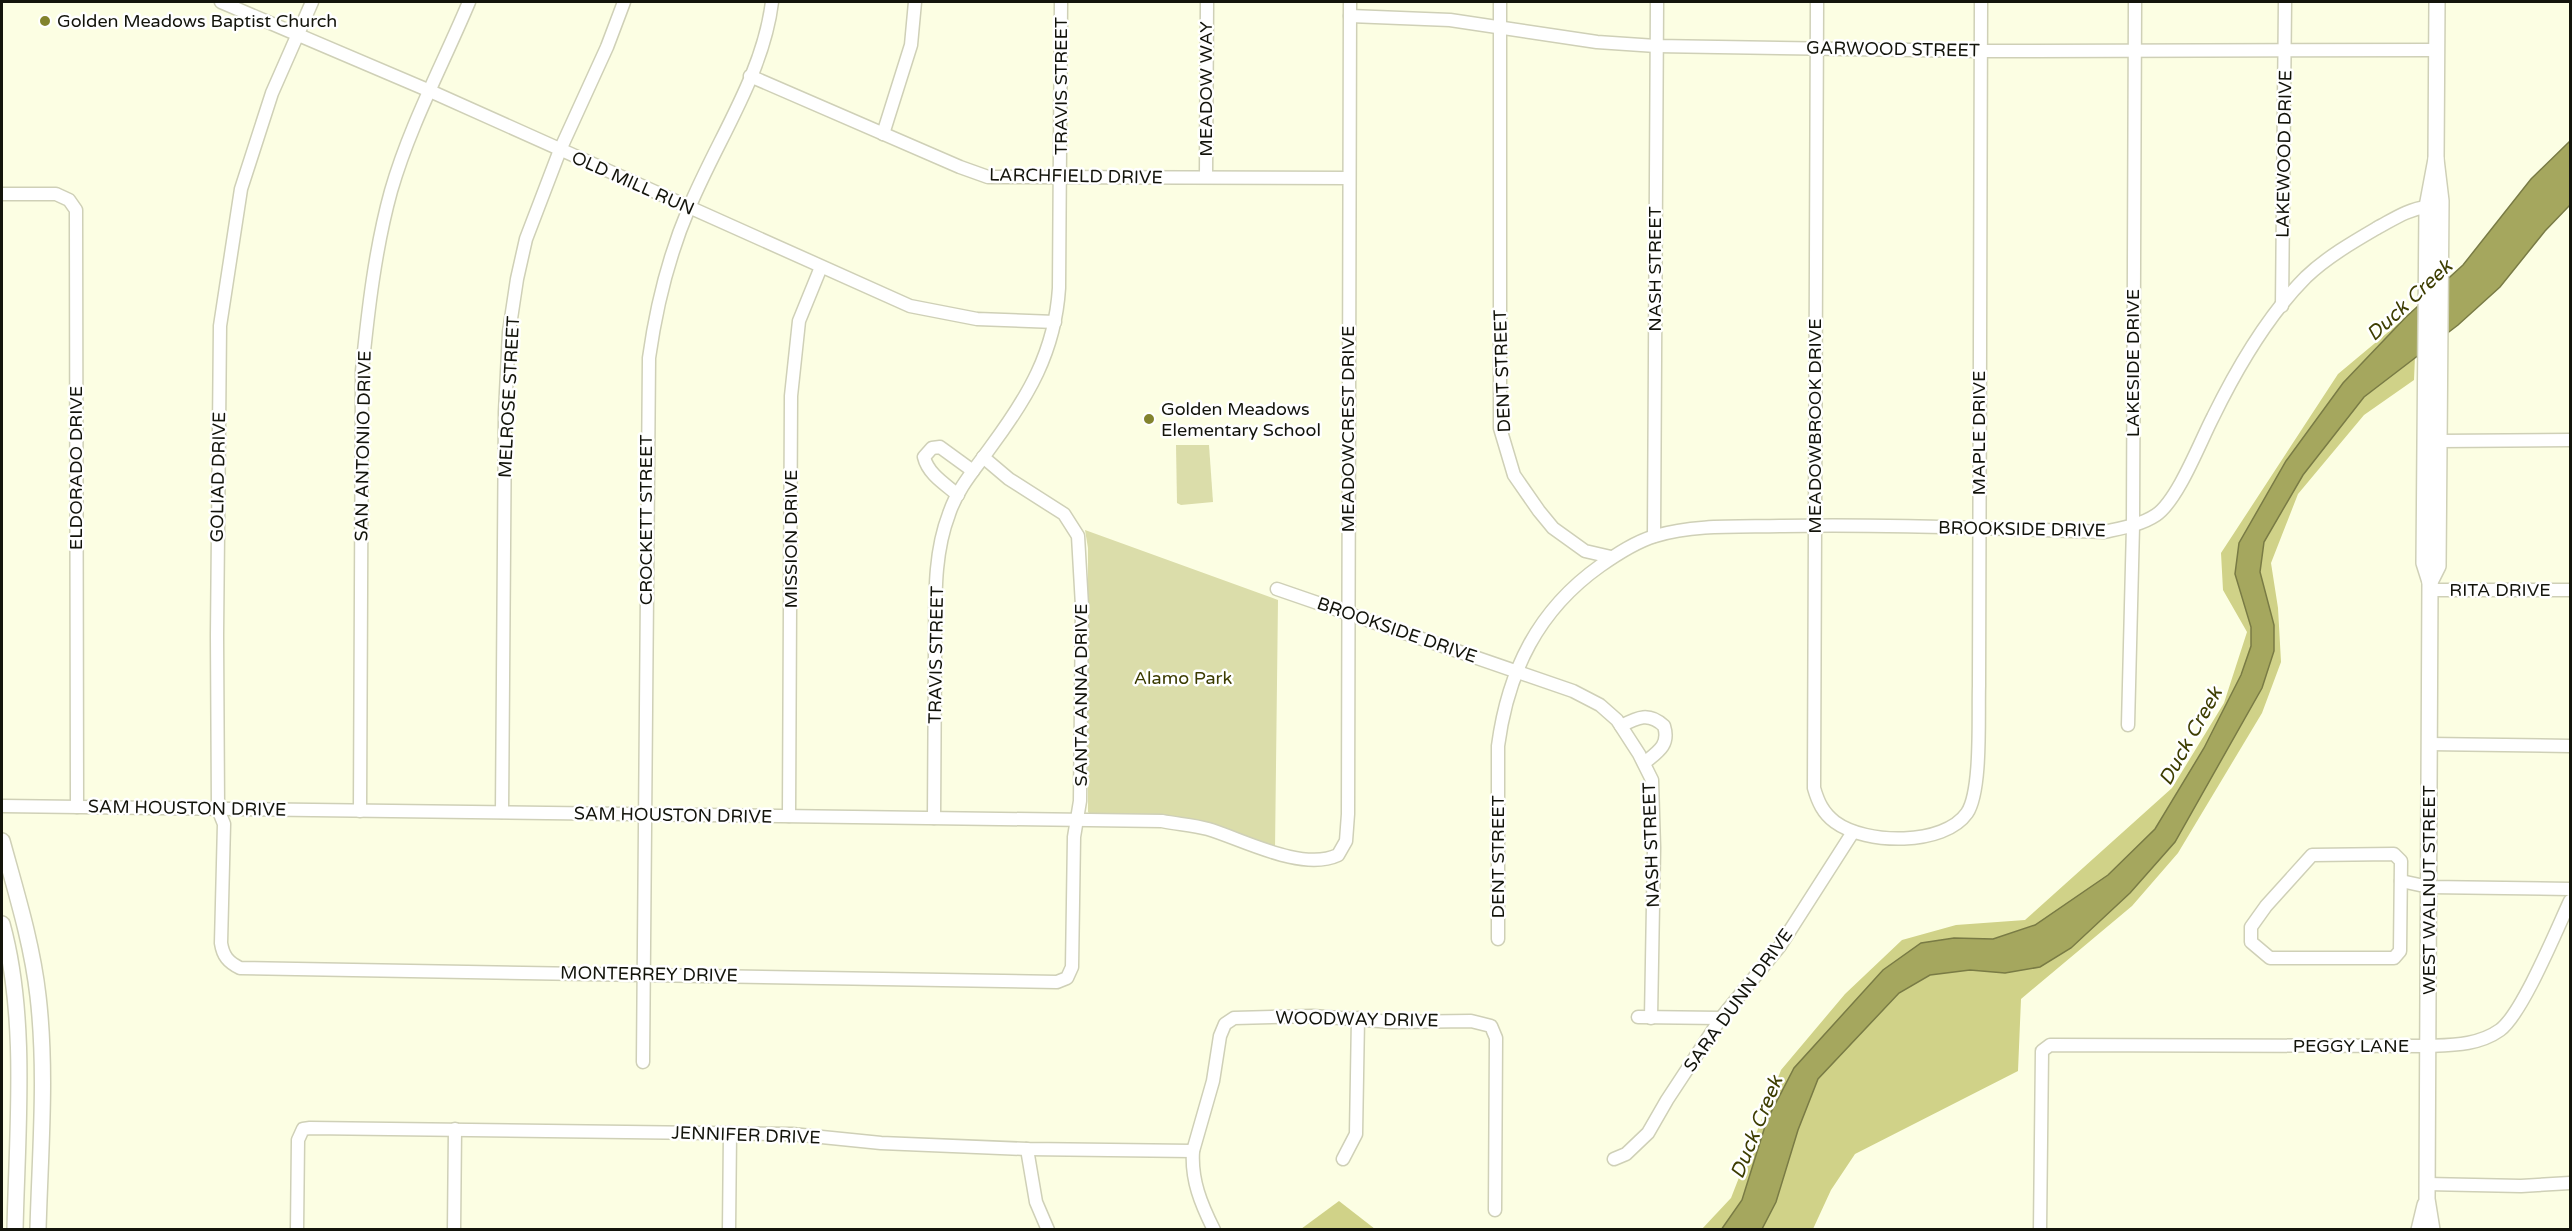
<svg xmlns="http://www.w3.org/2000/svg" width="2572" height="1231" font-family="'Varela Round',sans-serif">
	<rect width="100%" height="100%" fill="#fcfee3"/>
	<g fill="#dbddaa">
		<polygon points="1176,445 1209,445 1213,502 1181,505 1177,503"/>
		<polygon points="1085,530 1278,600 1275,849 1193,819 1163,816 1091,815 1088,812 1088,548"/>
	</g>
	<g fill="#d0d288">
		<polygon points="2417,308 2414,380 2364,415 2298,494 2271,563 2278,608 2281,662 2262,713 2178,853 2132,906 2021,999 2018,1071 1855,1154 1831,1190 1813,1229 1701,1230 1731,1198 1781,1070 1845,994 1902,940 1956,925 2025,920 2172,788 2224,703 2247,632 2223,590 2221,553 2338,374"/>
		<polygon points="1339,1201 1375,1229 1301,1229"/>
	</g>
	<polygon fill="#a5a75e" stroke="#797b45" stroke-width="1.5" points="2570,141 2570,205 2545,231 2500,287 2458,325 2364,397 2303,475 2264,542 2260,572 2274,625 2274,651 2262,688 2175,842 2130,893 2071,948 2040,967 2005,973 1970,970 1930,975 1899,993 1818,1079 1798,1130 1776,1202 1762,1229 1721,1230 1742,1200 1767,1120 1794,1068 1883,970 1921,943 1954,938 1993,939 2035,925 2108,875 2155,829 2204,748 2241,675 2251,646 2251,627 2235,574 2239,543 2286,461 2343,383 2406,317 2463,265 2531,179"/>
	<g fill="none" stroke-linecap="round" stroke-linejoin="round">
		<g stroke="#cfd0b7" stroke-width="15">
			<g id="minor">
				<polyline points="221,2 430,91 910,306 977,319 1055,322"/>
				<path d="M312 2 272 93 241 189 220 326 217 636 218 809 224 824 221 943C223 956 228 962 240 968L353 970 1057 982 1067 978 1072 967 1074 837 1080 801 1082 606 1078 536 1064 514 1009 479 983 457"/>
				<polyline points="1500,2 1500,428 1514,475 1539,511 1553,528 1585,551 1611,557"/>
				<path d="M1817 2 1814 788C1818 802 1823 813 1835 822 1866 845 1944 846 1967 813 1982 791 1978 715 1979 686L1981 2"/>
				<polyline points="1350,16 1450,20 1597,42 1656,46 1981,51 2437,50"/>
				<polyline points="750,76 960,167 988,177 1349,178"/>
				<polyline points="883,134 911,45 915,2"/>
				<polyline points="1206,177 1207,2"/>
				<polyline points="2,194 56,194 69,200 76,210 77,807"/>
				<polyline points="2282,306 2285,2"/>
				<polyline points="2439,441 2570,440"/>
				<path d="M958 495C945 484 928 474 924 457L932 448 940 447 973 471"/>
				<polyline points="1654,536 1657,2"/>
				<polyline points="1277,589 1573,691 1600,705 1617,720 1639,754 1652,780 1654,848 1651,1018"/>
				<polyline points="2430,590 2570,590"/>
				<polyline points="2128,725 2133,526 2135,2"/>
				<path d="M1621 726C1638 717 1649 712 1664 726 1670 745 1658 752 1644 763"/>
				<polyline points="2429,744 2570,746"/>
				<path d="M2 806 1162 821C1177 824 1193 825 1208 829 1242 839 1302 872 1338 855L1346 841 1348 814 1350 2"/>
				<path d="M360 811 362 371C368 311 375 249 391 191 410 125 443 64 469 2"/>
				<polyline points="502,812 505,412 509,332 517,279 526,239 560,150 607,47 624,2"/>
				<polyline points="789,816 791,396 799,321 821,267"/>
				<path d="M934 818C934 763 935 709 935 654 936 607 932 558 949 514 957 489 975 469 990 448 1028 397 1055 352 1059 288L1061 2"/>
				<polygon points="2394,854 2401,861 2400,951 2394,958 2270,958 2251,942 2251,927 2266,906 2312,855"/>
				<polyline points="2401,881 2429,887 2570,889"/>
				<path d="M1498 939V746C1508 671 1538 610 1600 566 1617 554 1635 542 1655 536 1696 524 1740 527 1782 526 1889 524 1997 529 2104 532 2122 528 2141 525 2156 515 2178 500 2200 442 2213 417 2237 368 2267 316 2306 277 2327 257 2353 242 2377 228 2394 219 2408 209 2427 207"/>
				<polyline points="1638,1017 1721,1018"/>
				<path d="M643 1062 649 358C656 308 669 255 689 208 717 140 763 75 772 2"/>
				<polyline points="1027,1149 1036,1202 1048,1230"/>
				<polyline points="1343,1159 1356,1134 1358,1018"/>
				<polyline points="1614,1159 1626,1154 1648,1133 1667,1100 1721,1018 1780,946 1853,832"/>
				<polyline points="2427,1184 2521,1186 2570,1183"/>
				<polyline points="297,1230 298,1140 303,1129 310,1128 792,1134 881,1143 1027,1149 1193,1151"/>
				<polyline points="454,1230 455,1129"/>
				<polyline points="729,1230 730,1133"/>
				<path d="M1214 1230C1201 1204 1191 1180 1193 1151L1213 1081 1220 1036 1225 1024 1234 1018 1313 1016 1392 1022 1471 1021 1491 1026 1496 1038 1495 1210"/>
				<path d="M2040 1230 2042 1051 2050 1045 2429 1046C2453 1045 2479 1045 2500 1030 2522 1014 2557 929 2570 901"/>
			</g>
		</g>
		<g stroke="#cfd0b7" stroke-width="18">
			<g id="major">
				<polyline points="2430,582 2438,566 2441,201 2436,159 2437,2"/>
				<path d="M2 841C16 892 32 943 38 996 47 1073 40 1153 38 1230"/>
				<path d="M2 924C28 1018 17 1132 15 1230"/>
				<polyline points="2419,1230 2425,1205"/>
				<polyline points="2432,1230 2427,1199 2430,582 2424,563 2427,207 2436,159"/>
			</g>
		</g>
		<use href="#minor" stroke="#fff" stroke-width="12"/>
		<use href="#major" stroke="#fff" stroke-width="15"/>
	</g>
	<g fill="#82832d" stroke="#fff" stroke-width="2">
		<circle cx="45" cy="21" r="6"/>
		<circle cx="1149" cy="419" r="6"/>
	</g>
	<g text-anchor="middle" stroke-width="5" stroke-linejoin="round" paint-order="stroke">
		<g font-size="18" fill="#13140b" stroke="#fff" text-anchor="start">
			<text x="57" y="27">Golden Meadows Baptist Church</text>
			<text x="1161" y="415">Golden Meadows<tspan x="1161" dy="21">Elementary School</tspan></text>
		</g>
		<g font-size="18" fill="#13140b" stroke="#fff">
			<text transform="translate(1893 49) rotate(1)" y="6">GARWOOD STREET</text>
			<text transform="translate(1061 86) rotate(-90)" y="6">TRAVIS STREET</text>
			<text transform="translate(1206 89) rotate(-90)" y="6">MEADOW WAY</text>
			<text transform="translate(2284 154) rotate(-89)" y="6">LAKEWOOD DRIVE</text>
			<text transform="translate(1076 176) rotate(1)" y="6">LARCHFIELD DRIVE</text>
			<text transform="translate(633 183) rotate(24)" y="6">OLD MILL RUN</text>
			<text transform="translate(1655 269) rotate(-90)" y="6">NASH STREET</text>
			<text transform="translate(2133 363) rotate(-90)" y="6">LAKESIDE DRIVE</text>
			<text transform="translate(1502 371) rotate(-92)" y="6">DENT STREET</text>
			<text transform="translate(509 397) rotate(-87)" y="6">MELROSE STREET</text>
			<text transform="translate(1815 426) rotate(-90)" y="6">MEADOWBROOK DRIVE</text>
			<text transform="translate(1348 429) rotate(-90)" y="6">MEADOWCREST DRIVE</text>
			<text transform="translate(1979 433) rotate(-90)" y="6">MAPLE DRIVE</text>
			<text transform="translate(363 446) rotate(-89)" y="6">SAN ANTONIO DRIVE</text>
			<text transform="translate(76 468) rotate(-90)" y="6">ELDORADO DRIVE</text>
			<text transform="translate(218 477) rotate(-89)" y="6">GOLIAD DRIVE</text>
			<text transform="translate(646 520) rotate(-90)" y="6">CROCKETT STREET</text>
			<text transform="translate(2022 529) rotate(1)" y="6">BROOKSIDE DRIVE</text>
			<text transform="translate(791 539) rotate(-90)" y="6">MISSION DRIVE</text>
			<text x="2500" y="596">RITA DRIVE</text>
			<text transform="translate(1397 630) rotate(19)" y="6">BROOKSIDE DRIVE</text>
			<text transform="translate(936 655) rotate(-89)" y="6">TRAVIS STREET</text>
			<text transform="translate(1081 695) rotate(-90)" y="6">SANTA ANNA DRIVE</text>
			<text transform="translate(187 808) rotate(1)" y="6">SAM HOUSTON DRIVE</text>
			<text transform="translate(673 815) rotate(1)" y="6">SAM HOUSTON DRIVE</text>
			<text transform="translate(1651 845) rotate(-92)" y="6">NASH STREET</text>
			<text transform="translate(1498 857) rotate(-90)" y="6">DENT STREET</text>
			<text transform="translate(2429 890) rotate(-90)" y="6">WEST WALNUT STREET</text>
			<text transform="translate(649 974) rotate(1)" y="6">MONTERREY DRIVE</text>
			<text transform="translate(1738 1000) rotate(-54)" y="6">SARA DUNN DRIVE</text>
			<text transform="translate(1357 1019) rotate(1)" y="6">WOODWAY DRIVE</text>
			<text x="2351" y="1052">PEGGY LANE</text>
			<text transform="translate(746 1135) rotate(2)" y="6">JENNIFER DRIVE</text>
		</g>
		<g font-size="18" fill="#3b3b00" stroke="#fff">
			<text x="1183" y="684">Alamo Park</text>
		</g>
		<g font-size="20" font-style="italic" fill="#3d3d00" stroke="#fff">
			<text transform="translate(2409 300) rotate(-43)" y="7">Duck Creek</text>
			<text transform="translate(2190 736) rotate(-61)" y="7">Duck Creek</text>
			<text transform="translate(1756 1127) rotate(-68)" y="7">Duck Creek</text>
		</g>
	</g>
	<rect width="2572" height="1231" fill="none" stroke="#13140b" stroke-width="6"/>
</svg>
